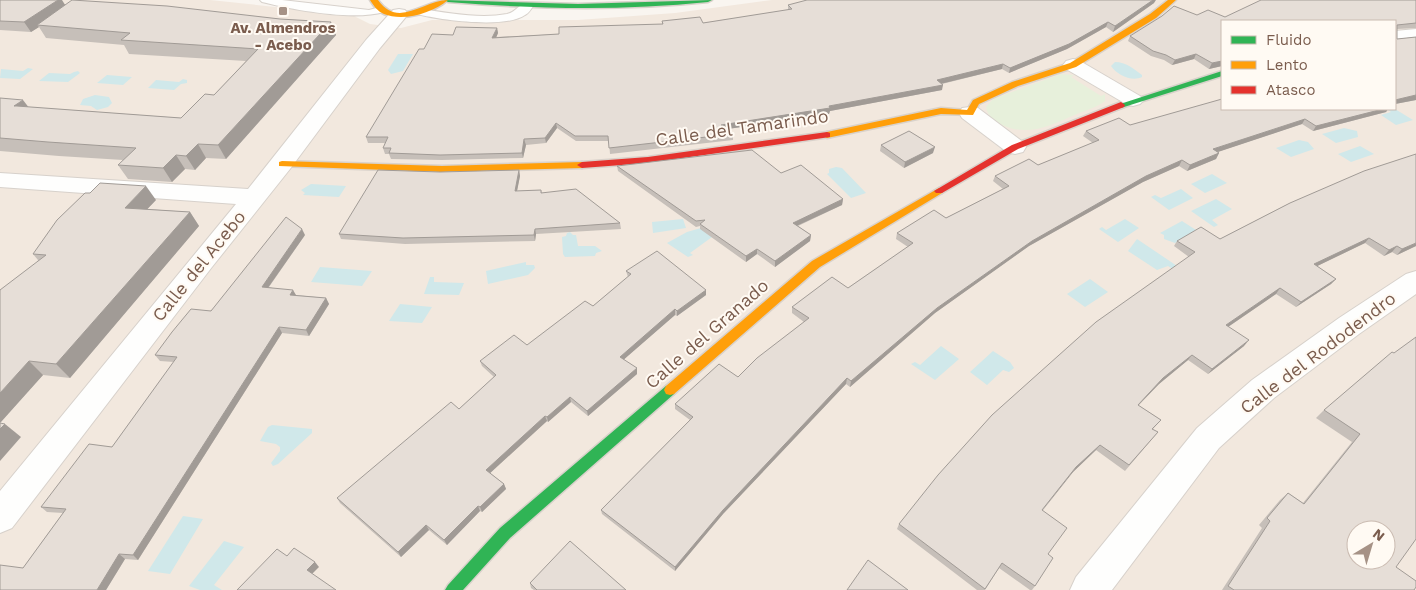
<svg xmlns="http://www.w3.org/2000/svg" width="1416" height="590" font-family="'Work Sans',sans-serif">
	<rect width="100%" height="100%" fill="#f9f5f0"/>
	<path fill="#f2e8de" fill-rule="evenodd" d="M0 0H210L352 15 370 24 401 28 432 20H578L675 13 772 0H1416V590H0ZM1222 21H1395V109H1222ZM1356 530H1386V560H1356Z"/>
	<path fill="#e7f0db" d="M1061 74 1074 75 1071 77 1101 96 1105 94V101C1098 107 1086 110 1077 114 1051 125 1028 138 1000 124 993 120 988 116 986 107L993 99Z"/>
	<g fill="#d0e8ea">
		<polygon points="398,54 413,54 403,71 391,74 388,70"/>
		<path d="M1115 62C1126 62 1134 69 1142 75V77C1132 82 1117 75 1111 66Z"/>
		<polygon points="28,68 33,69 20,79 0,78 1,69 23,71"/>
		<polygon points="74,72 78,71 80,73 68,82 39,81 49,73 70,74"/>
		<polygon points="107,75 132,77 123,85 97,83"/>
		<polygon points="183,79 187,80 187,83 181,84 174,90 148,88 156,80 179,82"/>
		<polygon points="95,95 109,97 112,103 108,107 97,110 91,106 80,105 83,99"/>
		<polygon points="1387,109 1395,109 1413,120 1396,125 1381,115 1391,112"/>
		<polygon points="1344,128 1357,131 1358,137 1336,143 1322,134"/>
		<polygon points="1299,140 1308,142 1314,149 1291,157 1276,148"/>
		<polygon points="1360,146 1374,154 1351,162 1338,154"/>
		<polygon points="836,167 842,168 866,193 851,198 827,174 829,173 829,169"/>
		<polygon points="1212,174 1227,183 1205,193 1191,184"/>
		<polygon points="311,184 346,186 339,197 303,195 305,193 301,190"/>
		<polygon points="1181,189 1193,198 1169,210 1151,197 1155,195 1161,198"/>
		<polygon points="1216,199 1232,209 1212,220 1218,225 1214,227 1191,211"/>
		<polygon points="683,219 686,228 653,233 652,222"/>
		<polygon points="1125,219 1139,228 1118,242 1099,229 1102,227 1106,230"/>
		<polygon points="1182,221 1196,230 1175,243 1164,239 1164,235 1160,233"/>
		<polygon points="701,228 712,237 690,253 693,255 688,257 667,243 687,232"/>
		<polygon points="570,232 573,235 576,235 578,246 595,246 602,251 596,253 595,256 565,257 563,254 562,237 566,236 567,233"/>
		<polygon points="1137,239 1180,268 1176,271 1168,266 1157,270 1128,251"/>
		<polygon points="526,262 526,265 534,265 535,268 528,275 488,284 486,271"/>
		<polygon points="320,267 372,271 362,286 311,282"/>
		<polygon points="430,277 434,277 434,282 464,283 459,295 424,294"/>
		<polygon points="1090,279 1108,292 1085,307 1067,294"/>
		<polygon points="400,304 432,307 422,323 389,321"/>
		<polygon points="941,346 959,359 935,380 911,364 915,362 920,365"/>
		<polygon points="993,351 1010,362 1014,368 1009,372 1003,370 987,385 970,372"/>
		<polygon points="272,425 312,429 312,433 278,464 273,466 271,463 280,451 280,447 276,444 260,441 268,427"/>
		<polygon points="183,516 203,519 170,574 148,571"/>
		<polygon points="224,541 244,547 214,585 222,590 200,590 189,586"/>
	</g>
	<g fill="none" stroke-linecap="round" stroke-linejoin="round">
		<g stroke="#d7d1cb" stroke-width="2">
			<g id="lane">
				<path d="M260 0H282L369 10 380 7 386 10 384 12C353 21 294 10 262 2Z"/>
				<path d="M527 3 533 6C531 9 529 13 525 15 505 29 440 20 417 14L415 12 421 9C448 13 480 19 507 14 516 12 519 4 527 3Z"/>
			</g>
		</g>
		<g stroke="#d7d1cb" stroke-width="2">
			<g id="street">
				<polygon points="399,9 405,10 408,14 405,18 380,48 290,169 212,267 12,528 0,533 0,491 236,204 0,187 0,173 248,189 366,40 393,10"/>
				<polygon points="1416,29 1416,41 1395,43 1395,31"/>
				<polygon points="1073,59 1080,61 1140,96 1144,100 1140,104 1133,106 1126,104 1066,69 1063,65 1066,61"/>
				<polygon points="970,107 978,108 1023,142 1026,147 1023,152 1015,154 1007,152 962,118 959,113 962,108"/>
				<polygon points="1416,271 1416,294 1359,334 1274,398 1219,448 1112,590 1070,590 1076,577 1197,428 1252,380 1339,318 1406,274"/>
			</g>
		</g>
		<g stroke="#d9d2cb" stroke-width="3">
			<g id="fast">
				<path d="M444 0 578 4 712 0 708 2C621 11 535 9 448 2Z"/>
				<polygon points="1222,71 1222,76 1124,107 1121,108 1117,105"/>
				<polygon points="670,385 674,386 676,390 674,394 510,538 463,590 445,590 448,585 500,528 666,386"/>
			</g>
		</g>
		<g stroke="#d9d2cb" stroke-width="3">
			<g id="slow">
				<path d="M370 0H378C398 29 424 0 448 0 433 13 403 22 384 14 377 11 374 6 370 0Z"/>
				<polygon points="1168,0 1176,0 1156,18 1076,67 1018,86 979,104 973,115 941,114 827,138 822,135 827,132 941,108 967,110 973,100 1012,82 1070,63 1150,14"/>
				<polygon points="282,161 442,166 582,162 587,165 582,168 442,172 279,166 279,162"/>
				<polygon points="939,188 942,189 944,191 942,193 820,267 674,394 670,395 666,394 664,390 666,386 812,261"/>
			</g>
		</g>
		<g stroke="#d9d2cb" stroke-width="3">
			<g id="jam">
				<polygon points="1121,102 1125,105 1124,107 1018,149 942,193 936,193 934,191 1012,145"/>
				<polygon points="827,132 830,133 830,137 648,163 582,168 577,165 582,162 648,157"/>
			</g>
		</g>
		<use href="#lane" fill="#fefefd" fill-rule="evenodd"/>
		<use href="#street" fill="#fefefd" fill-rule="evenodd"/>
		<use href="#fast" fill="#30b455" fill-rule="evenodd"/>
		<use href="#slow" fill="#ff9f0a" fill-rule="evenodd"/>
		<use href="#jam" fill="#e5322d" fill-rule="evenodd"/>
	</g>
	<g fill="#c6bfb9">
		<polygon points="0,0 280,19 331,22 336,35 226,159 206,158 195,170 185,169 172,182 128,179 118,165 123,160 59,156 0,151 0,98 28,107 181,118 214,95 246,61 129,54 124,45 46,38 39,27 31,32 0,30"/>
		<polygon points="1154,3 1113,32 1106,27 1067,49 1009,73 1002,69 942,84 942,90 830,111 829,114 727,129 733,134 733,140 610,154 609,141 576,141 557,128 546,143 526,145 523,158 442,160 391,159 389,154 385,154 383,148 385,143 368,143 366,137 424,49 453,35 497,28 498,33 496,37 559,34 662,24 662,21 703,23 788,10 788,5"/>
		<polygon points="1197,15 1225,17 1416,23 1416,28 1397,29 1397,39 1416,37 1416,100 1395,104 1222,21 1222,66 1209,69 1194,59 1172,65 1164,60 1151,56 1128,41 1130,36"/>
		<polygon points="1222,109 1388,109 1386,112 1313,131 1302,124 1217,152 1219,153 1216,159 1187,171 1179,166 1143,182 1029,246 935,313 850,387 846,384 723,514 675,571 602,514 601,510 690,420 675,409 675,404 738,377 804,322 792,313 792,307 848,288 908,247 896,239 897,233 946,218 1003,189 993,181 995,176 1038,165 1093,143 1083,136 1086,131 1130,125"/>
		<polygon points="881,145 933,153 904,168 880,151"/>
		<polygon points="617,166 781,173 843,199 842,205 798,226 811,235 810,241 775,267 757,254 746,262 700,229 700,226 696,227 618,171"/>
		<polygon points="519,170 520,176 517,191 541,190 542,193 620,223 621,229 536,234 535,241 405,244 341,239 339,234 440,172"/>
		<polygon points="156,200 147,209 190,212 199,226 70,378 43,375 0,423 38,260 33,254"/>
		<polygon points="1290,203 1416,246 1397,255 1392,252 1384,256 1365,243 1317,266 1336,279 1331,284 1296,307 1276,294 1228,327 1244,346 1208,374 1188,360 1159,384 1138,405 1161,420 1153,429 1158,432 1125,471 1096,450 1073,472 1043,510 1048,554 1035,586 1032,590 1030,590 999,568 985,590 977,590 897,529 899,524 1189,257 1174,246 1177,241 1220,239"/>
		<polygon points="305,235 269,287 296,295 326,298 329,304 309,336 282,333 138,560 125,559 106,590 0,590 23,568 63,513 47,512 41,507 112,447 174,362 160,361 155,355"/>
		<polygon points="626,271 706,290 706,295 677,316 675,315 624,359 637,374 588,416 571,402 548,422 547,421 490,473 504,484 506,489 482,512 480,511 447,545 429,530 401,557 340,503 337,498 459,409 494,377 482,366 480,361 527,345 593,306 628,277"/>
		<polygon points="1394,353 1396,567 1414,590 1222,590 1262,528 1259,525 1280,500 1288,493 1303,503 1352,442 1316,418 1324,410"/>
		<polygon points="530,583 626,590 534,590 531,588"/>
	</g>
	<g fill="#a19b96">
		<polygon points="58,0 62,0 67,8 37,25 39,27 31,32 24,22"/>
		<polygon points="1153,0 1156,0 1154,3 1113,32 1115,26"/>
		<polygon points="331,22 336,35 226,159 218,145"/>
		<polygon points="1108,22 1106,27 1067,49 1009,73 1010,68"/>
		<polygon points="497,28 498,33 494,43 492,38"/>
		<polygon points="1196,54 1194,59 1172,65 1175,60"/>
		<polygon points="1222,61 1222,66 1209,69 1212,63"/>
		<polygon points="1003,64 1002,69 936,85 937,80"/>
		<polygon points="943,85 942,90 830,111 829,114 721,130 721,125 829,106"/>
		<polygon points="1416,95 1416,100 1395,104 1395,100"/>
		<polygon points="23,100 33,113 14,106"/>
		<polygon points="1383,109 1388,109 1386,112 1313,131 1316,126"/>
		<polygon points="1305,119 1302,124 1209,155 1213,149"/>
		<polygon points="556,123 557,128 546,143 545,138"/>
		<polygon points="524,139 526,145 523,158 522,153"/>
		<polygon points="198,144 206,158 195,170 186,156"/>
		<polygon points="935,147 933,153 904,168 905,162"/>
		<polygon points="1219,153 1216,159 1187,171 1190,165"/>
		<polygon points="176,155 185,169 172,182 163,168"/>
		<polygon points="1182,160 1179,166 1143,182 1029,246 935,313 850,387 851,381 937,308 1032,241 1146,176"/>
		<polygon points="519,170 520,176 516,196 515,191"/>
		<polygon points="146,186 156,200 135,222 125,208"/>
		<polygon points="843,199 842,205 792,228 793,223"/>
		<polygon points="190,212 199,226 70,378 56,364"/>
		<polygon points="302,229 305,235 265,292 262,287"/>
		<polygon points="535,229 536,234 535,241 534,235"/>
		<polygon points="811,235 810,241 775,267 775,261"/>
		<polygon points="1369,238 1365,243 1309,270 1314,264"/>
		<polygon points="1416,243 1416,246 1397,255 1402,249"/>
		<polygon points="1397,246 1392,252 1384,256 1389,250"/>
		<polygon points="757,249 757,254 746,262 746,256"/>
		<polygon points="1336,279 1331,284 1296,307 1301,302"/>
		<polygon points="1280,288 1276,294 1222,331 1226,325"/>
		<polygon points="293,290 296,295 290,295"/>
		<polygon points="706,290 706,295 677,316 677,311"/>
		<polygon points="326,298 329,304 309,336 306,330"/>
		<polygon points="675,309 675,315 621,362 620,357"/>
		<polygon points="279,327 282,333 138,560 133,555"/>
		<polygon points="1249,340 1244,346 1208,374 1212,369"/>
		<polygon points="1192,355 1188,360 1159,384 1134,410 1138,405 1163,378"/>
		<polygon points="29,361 43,375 0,423 0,393"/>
		<polygon points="637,368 637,374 588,416 587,411"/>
		<polygon points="847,378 846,384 723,514 675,571 675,567 723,510"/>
		<polygon points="570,397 571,402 548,422 547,417"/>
		<polygon points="545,416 547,421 488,475 486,470"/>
		<polygon points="5,424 21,437 0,461 0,429"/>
		<polygon points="1100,445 1096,450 1073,472 1039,515 1076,467"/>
		<polygon points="504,484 506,489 482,512 480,507"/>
		<polygon points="478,506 480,511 447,545 444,540"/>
		<polygon points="426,525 429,530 401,557 398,552"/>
		<polygon points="119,554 125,559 106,590 97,590"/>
		<polygon points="315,562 319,567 311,575 307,570"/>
	</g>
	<g fill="#e6ded7" stroke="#a19b96" fill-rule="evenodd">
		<polygon points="0,0 58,0 24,22 0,21"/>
		<polygon points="72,0 167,6 280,19 331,22 218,145 198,144 186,156 176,155 163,168 118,165 136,148 48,142 0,138 0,98 23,100 14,106 17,106 181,118 205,94 214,95 258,49 121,40 130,33 37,25"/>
		<polygon points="807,0 1153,0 1115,26 1108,22 1069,44 1010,68 1003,64 937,80 943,85 829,106 830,108 721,125 733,134 609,148 608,136 575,136 556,123 545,138 524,139 522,153 440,155 389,153 391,148 383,148 388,137 366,137 419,49 424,49 432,34 453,35 456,27 497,28 492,38 559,34 559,27 663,24 662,21 700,17 703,23 792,9 788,5"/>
		<polygon points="1261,0 1416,0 1416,23 1397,25 1397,39 1416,37 1416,95 1395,100 1395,21 1222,21 1222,61 1212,63 1196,54 1175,60 1166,55 1153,51 1130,36 1162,16 1174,6 1197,15 1208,10 1225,17"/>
		<polygon points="1222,99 1222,109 1383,109 1316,126 1305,119 1213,149 1219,153 1190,165 1182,160 1146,176 1032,241 937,308 851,381 847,378 723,510 675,567 601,510 693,417 675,404 719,364 738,377 757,358 809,318 792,307 832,277 848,288 913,243 897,233 934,210 946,218 1009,186 995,176 1029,159 1038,165 1099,140 1086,131 1119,118 1130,125"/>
		<polygon points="909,131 935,147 905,162 881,145"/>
		<polygon points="752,150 781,173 801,165 843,199 793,223 811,235 775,261 757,249 746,256 700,224 705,220 696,221 617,166"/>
		<polygon points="1416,154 1416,243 1402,249 1397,246 1389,250 1369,238 1314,264 1336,279 1301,302 1280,288 1226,325 1249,340 1212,369 1192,355 1163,378 1138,405 1161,420 1152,429 1158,432 1129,465 1100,445 1076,467 1042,510 1067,528 1048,554 1053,558 1035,586 1002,563 985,589 899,524 938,475 992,415 1096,322 1195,252 1177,241 1201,227 1220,239 1290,203 1364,171"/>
		<polygon points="378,170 440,172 519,170 515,191 541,190 541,193 576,189 620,223 535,229 534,235 403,238 339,234"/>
		<polygon points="100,183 146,186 125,208 190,212 56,364 29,361 0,393 0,290 46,255 33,254 57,220 85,193 90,193"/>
		<polygon points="286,217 302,229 262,287 293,290 290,295 326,298 306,330 279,327 133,555 119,554 97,590 0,590 0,565 23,568 66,509 41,507 89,444 112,447 177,357 155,355 172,332 191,309 211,311"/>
		<polygon points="657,251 706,290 677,311 675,309 620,357 637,368 587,411 570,397 547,417 545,416 486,470 504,484 480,507 478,506 444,540 426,525 398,552 337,498 451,402 459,409 496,375 480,361 514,335 527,345 585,301 593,306 631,274 626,271"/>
		<path d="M1416 337V539L1396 567 1416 581V587L1414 590H1234L1228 586 1270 521 1267 518 1288 493 1304 504 1360 434 1324 410 1392 352 1394 353ZM1356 530H1386V560H1356Z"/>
		<polygon points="0,423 5,424 0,429"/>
		<polygon points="570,541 626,590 537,590 530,583"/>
		<polygon points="294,548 315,562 307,570 336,590 237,590 277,549 287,556"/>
		<polygon points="868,560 908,590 847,590"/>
	</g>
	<rect fill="#a69286" stroke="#fffaf3" stroke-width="2" x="278" y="6" width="10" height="10" rx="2.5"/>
	<g text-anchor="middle" stroke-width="4" stroke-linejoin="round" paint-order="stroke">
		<g font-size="15" font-weight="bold" fill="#7a5c4d" stroke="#fffaf3">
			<text x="283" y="33">Av. Almendros<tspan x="283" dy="17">- Acebo</tspan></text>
		</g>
		<g font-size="18" fill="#7a5c4d" stroke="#fffaf3">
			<text transform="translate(742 128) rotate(-8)" y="6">Calle del Tamarindo</text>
			<text transform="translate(199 266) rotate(-51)" y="6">Calle del Acebo</text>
			<text transform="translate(707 334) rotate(-41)" y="6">Calle del Granado</text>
			<text transform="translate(1318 353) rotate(-37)" y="6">Calle del Rododendro</text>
		</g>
	</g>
	<rect x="1221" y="20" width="175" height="90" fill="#fffaf3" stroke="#cabbb1"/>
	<rect x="1231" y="36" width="25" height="8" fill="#30b455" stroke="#cabbb1"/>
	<text x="1266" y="45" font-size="15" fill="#7a5c4d">Fluido</text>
	<rect x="1231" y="61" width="25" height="8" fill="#ff9f0a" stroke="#cabbb1"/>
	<text x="1266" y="70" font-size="15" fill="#7a5c4d">Lento</text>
	<rect x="1231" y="86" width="25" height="8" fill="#e5322d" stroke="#cabbb1"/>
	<text x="1266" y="95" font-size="15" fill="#7a5c4d">Atasco</text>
	<g transform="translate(1371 545) rotate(38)"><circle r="24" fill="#fffaf3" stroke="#cabbb1"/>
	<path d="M0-4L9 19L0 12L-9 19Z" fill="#a69286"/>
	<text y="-8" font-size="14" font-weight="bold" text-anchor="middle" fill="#7a5c4d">N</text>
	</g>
</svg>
